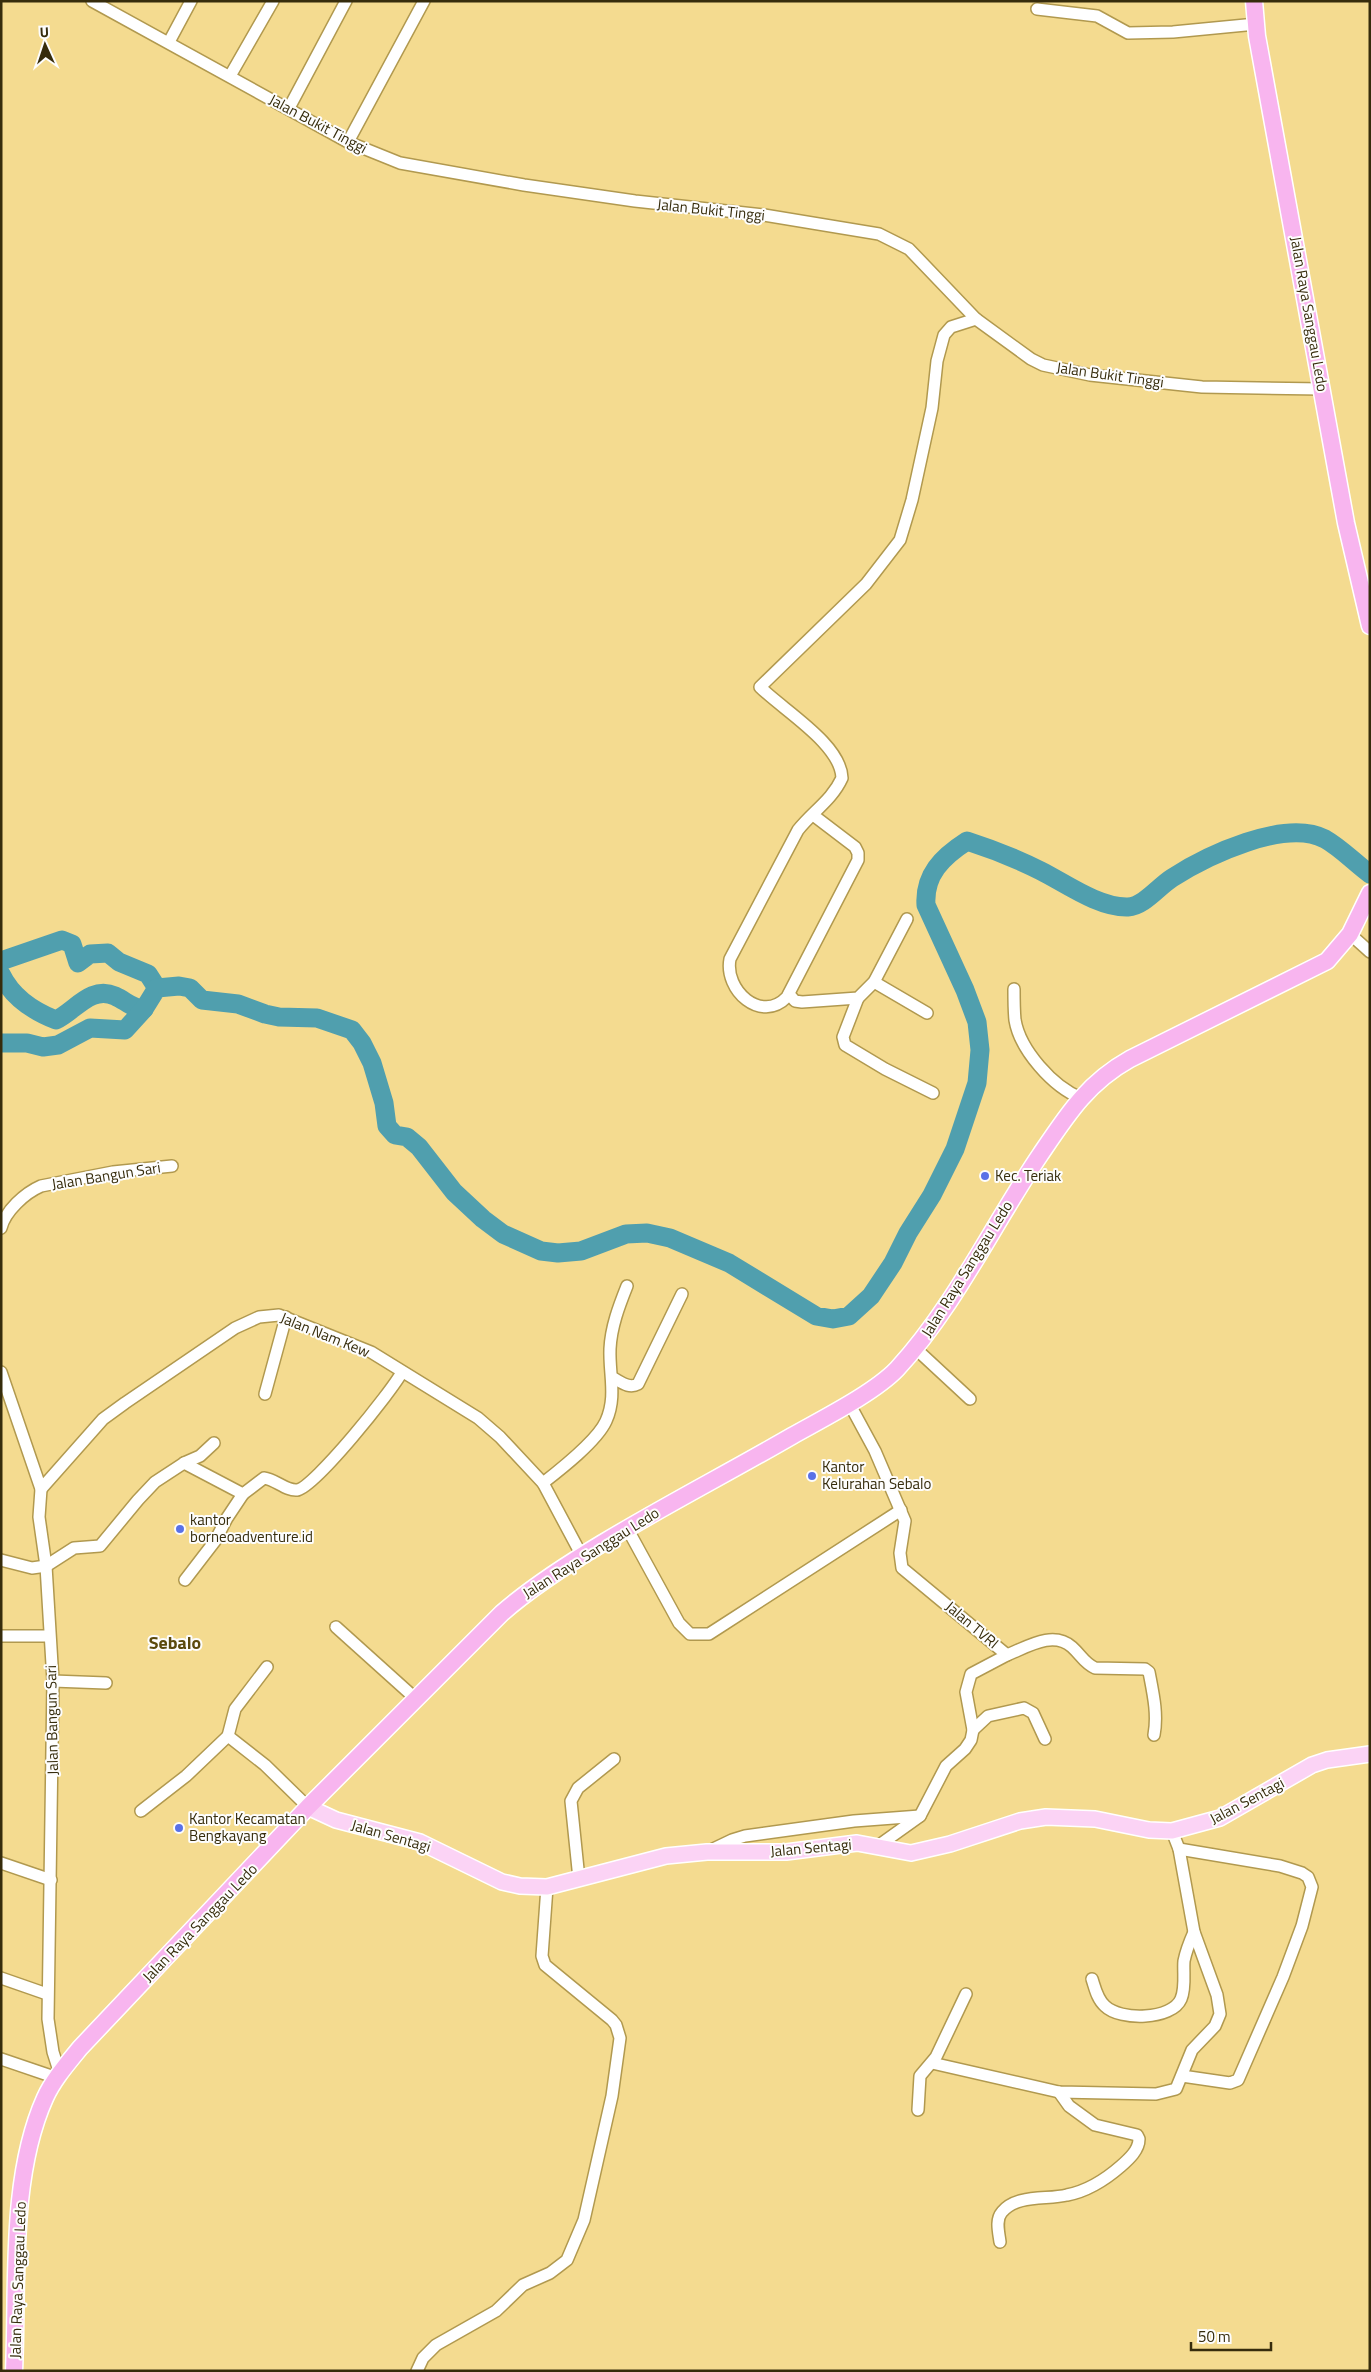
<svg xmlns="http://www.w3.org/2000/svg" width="1371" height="2372" font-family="'Titillium Web',sans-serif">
	<rect width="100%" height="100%" fill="#f4db90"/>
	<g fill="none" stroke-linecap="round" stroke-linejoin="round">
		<g stroke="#509fae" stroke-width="19">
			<polyline points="1,961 62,940 72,944 78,963 90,954 108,953 119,962 148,974 157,988"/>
			<path d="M1 974C12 997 33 1011 56 1020 75 1011 91 985 115 996 126 1001 133 1009 144 1009"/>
			<path d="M1 1043H27L43 1047 58 1045 90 1028 125 1030 144 1009 157 988 179 986 190 988 202 1000 238 1004 265 1014 279 1017 317 1018 352 1030 362 1043 372 1063 384 1103 387 1126 395 1135 407 1137 419 1147 454 1192 483 1219 503 1234 541 1251 558 1253 581 1251 626 1234 647 1233 670 1238 729 1263 816 1316 833 1319 849 1316 871 1296 893 1263 908 1233 932 1195 955 1149 977 1083 980 1050 977 1022 965 990 926 905C924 875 942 857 967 841 992 849 1017 859 1041 871 1065 883 1099 908 1128 907 1144 906 1158 887 1172 878 1206 856 1285 818 1325 839 1341 848 1355 863 1370 874"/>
		</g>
		<g stroke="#b1994f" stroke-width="14">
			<g id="minor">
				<polyline points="92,1 348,142 400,163 524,185 635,201 764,215 879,234 909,249 976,319 1031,359 1043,365 1090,375 1202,387 1322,389"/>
				<polyline points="1037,9 1097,16 1128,33 1173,32 1256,24"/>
				<polyline points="169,42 191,1"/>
				<polyline points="230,76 273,1"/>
				<polyline points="289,108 346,1"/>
				<polyline points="348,142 424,1"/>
				<path d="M813 815 855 847 858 853V860L787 997C761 1024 724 990 730 959L798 830C812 812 832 800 842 778 841 744 783 710 760 687L866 584 900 540 912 500 932 408 937 361 944 335 951 327 976 319"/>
				<polyline points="1350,934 1370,952"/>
				<polyline points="874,982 927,1013"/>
				<path d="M1014 989C1014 999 1014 1010 1015 1020 1020 1050 1053 1087 1081 1098"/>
				<polyline points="789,994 795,1001 802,1002 858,998 874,982 907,919"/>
				<polyline points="858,998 843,1037 845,1045 885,1069 933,1093"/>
				<path d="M1 1228C5 1211 25 1193 41 1186L113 1172 172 1166"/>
				<polyline points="915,1348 970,1399"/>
				<polyline points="1,1372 41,1489 39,1517 46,1566 53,1681 48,2019 53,2052 60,2074"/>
				<path d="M613 1378C621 1382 629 1389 638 1384L682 1294"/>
				<polyline points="265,1394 286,1317"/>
				<polyline points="849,1403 875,1451 905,1521 900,1553 902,1568 1007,1655 971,1674 966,1692 973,1730 971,1740 965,1749 946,1766 920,1816 878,1846"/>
				<path d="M184 1463 243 1494 264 1478C275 1479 286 1491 297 1490 314 1488 392 1391 402 1372"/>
				<path d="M543 1483C561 1469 597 1441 606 1421 617 1397 609 1374 610 1349 611 1327 619 1306 627 1286"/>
				<polyline points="41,1489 103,1419 125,1403 235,1328 259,1317 279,1315 371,1352 478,1418 500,1437 543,1483 582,1556"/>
				<polyline points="627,1528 679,1623 690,1634 709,1634 901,1510"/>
				<polyline points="1,1560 32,1568 46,1566 74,1548 100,1546 138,1500 155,1482 184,1463 200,1456 214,1443"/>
				<polyline points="185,1580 215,1541 227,1518 243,1494"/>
				<polyline points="336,1627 416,1699"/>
				<polyline points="1,1636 49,1636"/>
				<path d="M1007 1655C1027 1647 1053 1630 1072 1647 1081 1655 1084 1663 1095 1668L1145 1669 1149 1672C1153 1693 1158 1714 1154 1735"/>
				<polyline points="53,1681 106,1683"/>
				<polyline points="973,1730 988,1716 1024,1708 1033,1713 1045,1739"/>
				<polyline points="228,1736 235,1709 267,1667"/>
				<polyline points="141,1811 186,1776 228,1736 265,1765 308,1807"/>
				<polyline points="1179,1849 1280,1866 1302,1873 1308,1877 1312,1887 1302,1926 1283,1977 1238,2080 1230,2083 1182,2076"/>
				<polyline points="709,1851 732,1840 745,1836 854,1821 920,1816"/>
				<polyline points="1,1863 51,1880"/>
				<polyline points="579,1879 571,1801 578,1788 614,1759"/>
				<polyline points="1,1978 47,1994"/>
				<path d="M1092 1979C1095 1988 1097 1999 1105 2006 1120 2021 1172 2020 1181 1999 1186 1988 1183 1972 1184 1961 1186 1951 1190 1941 1194 1932"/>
				<polyline points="1,2059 57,2078"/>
				<polyline points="932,2063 1059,2092 1156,2094 1176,2089 1192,2050 1215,2026 1220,2014 1217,1995 1194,1932 1179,1849 1172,1831"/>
				<polyline points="918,2110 920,2076 936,2057 966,1994"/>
				<path d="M1000 2242C999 2233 995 2220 1002 2212 1017 2194 1047 2200 1067 2195 1088 2191 1105 2180 1121 2166 1129 2159 1139 2150 1139 2139L1137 2135 1095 2125 1069 2106 1059 2092"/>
				<polyline points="417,2371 423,2358 436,2345 496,2311 523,2285 550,2273 567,2260 584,2220 612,2096 620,2038 616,2025 612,2020 545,1965 542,1956 547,1887"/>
			</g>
		</g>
		<g stroke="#fff" stroke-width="18">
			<polyline id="major" points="308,1807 336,1820 420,1842 502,1882 520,1886 547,1887 666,1856 707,1852 786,1852 857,1843 911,1853 950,1844 1020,1821 1046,1817 1095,1819 1149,1830 1172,1831 1220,1818 1312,1765 1327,1760 1370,1754"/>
		</g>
		<g stroke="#fff" stroke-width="19">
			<g id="highway">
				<polyline points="1254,1 1257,36 1346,523 1370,626"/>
				<path d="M14 2371C18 2285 9 2178 45 2098 53 2080 67 2064 80 2048L308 1807 502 1613C533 1586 566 1565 601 1544 664 1506 728 1473 792 1436 822 1419 874 1393 897 1369 955 1306 992 1226 1040 1155 1067 1115 1087 1083 1130 1059L1327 961 1350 934 1370 893"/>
			</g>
		</g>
		<use href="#minor" stroke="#fff" stroke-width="11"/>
		<use href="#major" stroke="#fbd3f5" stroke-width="15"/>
		<use href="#highway" stroke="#f8b5ef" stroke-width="16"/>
	</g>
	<g fill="#5971e7" stroke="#fdfdfd" stroke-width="2">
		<circle cx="985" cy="1176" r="5"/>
		<circle cx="812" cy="1476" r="5"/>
		<circle cx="180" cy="1529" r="5"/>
		<circle cx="179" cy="1828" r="5"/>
	</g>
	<g text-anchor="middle" stroke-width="4" stroke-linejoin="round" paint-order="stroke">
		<g font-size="15" fill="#362c0c" stroke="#fdfdfd">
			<text transform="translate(318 124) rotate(28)" y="5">Jalan Bukit Tinggi</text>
			<text transform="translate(711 210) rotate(6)" y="5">Jalan Bukit Tinggi</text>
			<text transform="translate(1309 314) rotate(80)" y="5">Jalan Raya Sanggau Ledo</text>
			<text transform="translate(1110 375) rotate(8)" y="5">Jalan Bukit Tinggi</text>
			<text transform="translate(106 1176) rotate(-9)" y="5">Jalan Bangun Sari</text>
			<text transform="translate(967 1269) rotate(-58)" y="5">Jalan Raya Sanggau Ledo</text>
			<text transform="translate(325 1335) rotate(22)" y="5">Jalan Nam Kew</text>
			<text transform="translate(591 1553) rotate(-32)" y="5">Jalan Raya Sanggau Ledo</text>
			<text transform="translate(972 1625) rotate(40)" y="5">Jalan TVRI</text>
			<text transform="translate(52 1720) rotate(-91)" y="5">Jalan Bangun Sari</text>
			<text transform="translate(1247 1801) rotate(-28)" y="5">Jalan Sentagi</text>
			<text transform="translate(391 1836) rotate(16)" y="5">Jalan Sentagi</text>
			<text transform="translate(811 1848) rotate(-5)" y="5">Jalan Sentagi</text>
			<text transform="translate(200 1923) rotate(-46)" y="5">Jalan Raya Sanggau Ledo</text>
			<text transform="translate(18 2280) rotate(-88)" y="5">Jalan Raya Sanggau Ledo</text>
		</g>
		<g font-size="15" fill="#362c0c" stroke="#fdfdfd" text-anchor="start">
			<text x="995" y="1181">Kec. Teriak</text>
			<text x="822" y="1472">Kantor<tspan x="822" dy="17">Kelurahan Sebalo</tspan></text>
			<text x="190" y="1525">kantor<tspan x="190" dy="17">borneoadventure.id</tspan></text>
			<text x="189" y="1824">Kantor Kecamatan<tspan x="189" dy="17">Bengkayang</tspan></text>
		</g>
		<g font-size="18" font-weight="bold" fill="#5b490c" stroke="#fdfdfd">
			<text x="175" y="1649">Sebalo</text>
		</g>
	</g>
	<rect width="1371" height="2372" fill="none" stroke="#362c0c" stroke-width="5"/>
	<g transform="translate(45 45) rotate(357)" stroke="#fdfdfd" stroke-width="4" paint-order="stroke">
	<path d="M0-4L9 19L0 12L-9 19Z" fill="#362c0c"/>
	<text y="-8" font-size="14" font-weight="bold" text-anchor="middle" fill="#362c0c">U</text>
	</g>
	<path d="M1191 2342v8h80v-8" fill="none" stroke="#362c0c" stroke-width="2.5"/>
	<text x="1198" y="2342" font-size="15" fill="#362c0c" stroke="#fdfdfd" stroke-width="4" paint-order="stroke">50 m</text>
</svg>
